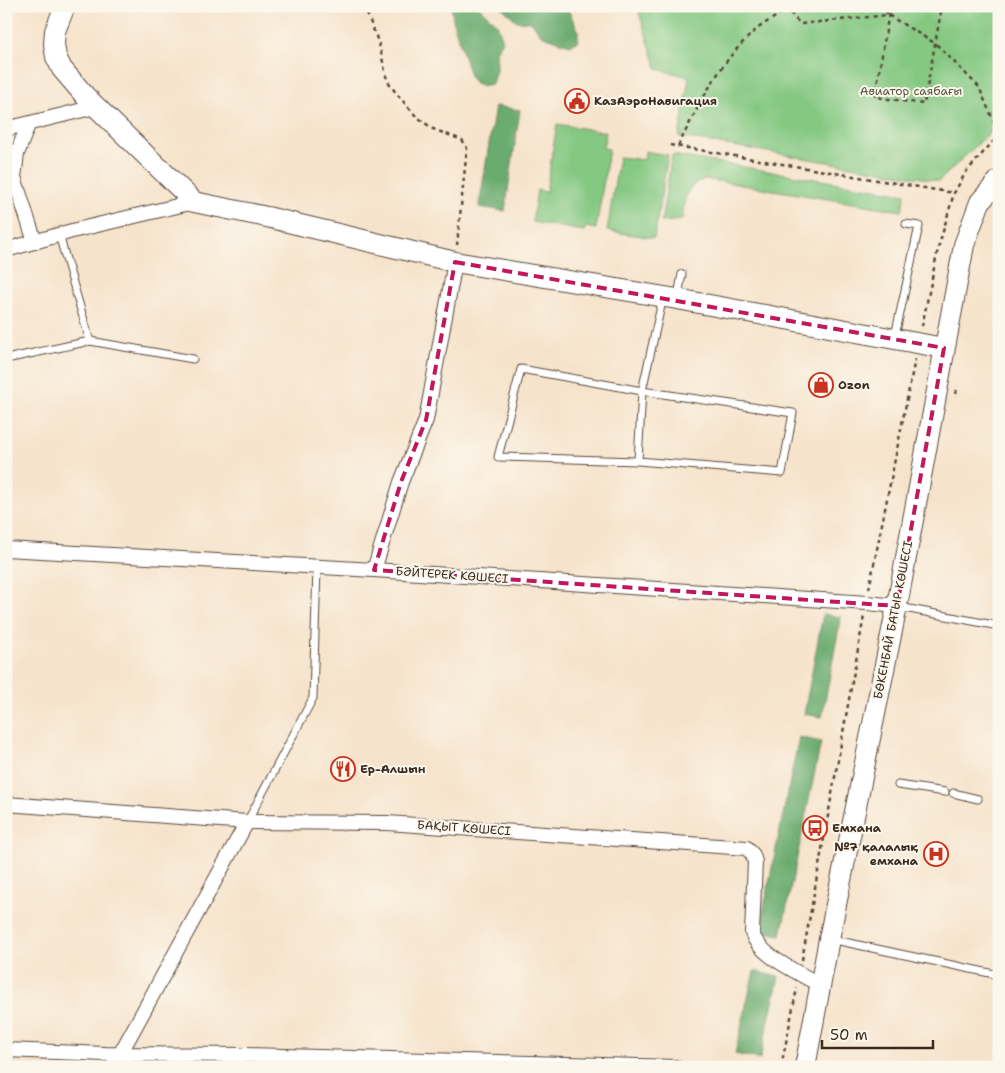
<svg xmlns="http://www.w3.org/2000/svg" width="1005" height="1073" font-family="'Shantell Sans',sans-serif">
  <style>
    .green { fill: #84c882; stroke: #607950 }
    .forest { fill: #6bac70; stroke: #536b47 }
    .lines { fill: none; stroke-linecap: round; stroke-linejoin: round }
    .lane-casing { stroke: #574638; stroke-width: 9 }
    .street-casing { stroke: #574638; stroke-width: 16 }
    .secondary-casing { stroke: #574638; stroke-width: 22 }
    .path { stroke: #574638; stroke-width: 2.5; stroke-dasharray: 4 4; stroke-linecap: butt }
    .lane { stroke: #fff; stroke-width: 7 }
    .street { stroke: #fff; stroke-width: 14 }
    .secondary { stroke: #fff; stroke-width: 20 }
    .marked { fill: none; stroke: #c2185b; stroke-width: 4; stroke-dasharray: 10 6; stroke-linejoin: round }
    .labels { text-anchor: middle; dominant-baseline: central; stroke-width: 4; stroke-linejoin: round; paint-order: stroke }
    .park-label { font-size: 12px; fill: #51593c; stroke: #fbf7ec }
    .poi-label { font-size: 12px; font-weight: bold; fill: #3b2a1e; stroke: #fbf7ec; text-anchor: start }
    .street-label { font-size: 12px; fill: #3b2a1e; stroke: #fbf7ec }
  </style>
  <rect width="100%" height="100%" fill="#fbf7ec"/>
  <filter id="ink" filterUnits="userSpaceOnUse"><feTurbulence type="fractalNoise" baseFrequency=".02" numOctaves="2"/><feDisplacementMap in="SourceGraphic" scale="10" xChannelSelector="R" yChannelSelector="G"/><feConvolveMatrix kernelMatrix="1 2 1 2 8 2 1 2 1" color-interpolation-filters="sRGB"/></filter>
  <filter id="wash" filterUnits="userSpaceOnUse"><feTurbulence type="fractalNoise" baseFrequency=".0096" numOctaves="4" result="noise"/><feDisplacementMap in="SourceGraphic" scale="20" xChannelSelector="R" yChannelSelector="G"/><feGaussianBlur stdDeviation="1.12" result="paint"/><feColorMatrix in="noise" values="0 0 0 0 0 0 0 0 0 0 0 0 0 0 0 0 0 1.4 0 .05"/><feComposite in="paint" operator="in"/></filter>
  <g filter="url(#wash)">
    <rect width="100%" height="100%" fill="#f6e3cb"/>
    <g class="green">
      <path d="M637 6H999V124L939 181 679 137 689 77 657 69Z"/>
      <path d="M557 124 606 132 603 148 609 149 596 229 586 227 584 231 532 222 537 190 546 192Z"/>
      <path d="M645 151 668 155 654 238 607 231 619 157 644 160Z"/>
      <path d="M672 155 905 194 902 211 705 179C683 187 685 200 682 220L661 222Z"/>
    </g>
    <g class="forest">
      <path d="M451 6H478L497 24 503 41 496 51 497 65 492 84 480 86 471 79 454 25Z"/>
      <path d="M500 6H566L578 30V41L570 45 541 35 532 22 517 21Z"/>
      <path d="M495 106 520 110 505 211 479 207Z"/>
      <path d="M823 614 841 617 822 717 804 714Z"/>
      <path d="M799 737 821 742 781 935 759 931Z"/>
      <path d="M754 971 779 977 760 1059 735 1054Z"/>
    </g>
  </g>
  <g filter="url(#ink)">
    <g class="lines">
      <defs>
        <g id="lane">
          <path d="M59 235 90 341"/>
          <path d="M678 296 682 274"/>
          <path d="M895 336 919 226 906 224"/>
          <path d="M6 359 90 341 193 359"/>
          <path d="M638 461 498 457 521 369 642 391 793 413 782 473 638 461 642 391 663 297"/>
          <path d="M899 607 999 626"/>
          <path d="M898 785 945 792"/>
          <path d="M953 793 978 799"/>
          <path d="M247 822 313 698 317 568"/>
          <path d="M830 939 999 975"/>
        </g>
        <g id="street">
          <path d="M28 125 17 154 14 177 35 242"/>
          <path d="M6 129 95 107"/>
          <path d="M6 250 72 231 194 202"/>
          <path d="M6 549 374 570 867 603 897 606"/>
          <path d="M374 570 401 482 426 420 455 262"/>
          <path d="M6 804 247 822 387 823 747 848 753 855 755 862 752 933C759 956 800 973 820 985"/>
          <path d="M6 1050 105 1054 245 1055 676 1067"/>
          <path d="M113 1067 247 822"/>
        </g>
        <g id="secondary">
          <path d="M65 6 55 31 54 44 56 57 62 69 86 97 194 202 267 217 455 262 677 299 944 348"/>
          <path d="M805 1067 829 939 897 606 964 245 980 202 999 180"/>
        </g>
      </defs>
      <use href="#lane" class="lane-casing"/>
      <use href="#street" class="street-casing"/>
      <use href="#secondary" class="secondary-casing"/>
      <g class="path">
        <path d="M364 6 379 44 387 80 396 93 416 116 433 129 462 140 467 148 457 245"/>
        <path d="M787 6V9L800 24 888 15 936 44 979 87 999 134"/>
        <path d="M880 6 888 14"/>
        <path d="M890 6 875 97 924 104 942 6"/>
        <path d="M670 145 954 193"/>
        <path d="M678 146C700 103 722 56 761 26 770 20 779 15 787 9"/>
        <path d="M922 326 938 249 954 193 966 172 999 135"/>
        <path d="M956 394 957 387"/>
        <path d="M869 589 915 359"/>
        <path d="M802 960 864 616"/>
        <path d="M781 1067 797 988"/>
      </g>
      <use href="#lane" class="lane"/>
      <use href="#street" class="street"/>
      <use href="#secondary" class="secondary"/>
    </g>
  </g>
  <path class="marked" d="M455 262 944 348 897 606 374 570 401 482 426 420Z"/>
  <defs>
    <symbol id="civic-ring" viewBox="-11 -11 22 22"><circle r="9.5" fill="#fbf7ec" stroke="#c8321e" stroke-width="1.5"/><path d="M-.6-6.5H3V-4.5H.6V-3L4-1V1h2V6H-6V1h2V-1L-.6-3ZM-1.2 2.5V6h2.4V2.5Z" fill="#c8321e"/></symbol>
    <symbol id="shop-ring" viewBox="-11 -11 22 22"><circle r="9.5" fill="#fbf7ec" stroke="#c8321e" stroke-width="1.5"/><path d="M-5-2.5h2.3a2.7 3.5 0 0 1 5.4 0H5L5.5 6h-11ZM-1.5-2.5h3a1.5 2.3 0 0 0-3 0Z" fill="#c8321e"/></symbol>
    <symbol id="restaurant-ring" viewBox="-11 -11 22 22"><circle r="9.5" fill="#fbf7ec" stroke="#c8321e" stroke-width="1.5"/><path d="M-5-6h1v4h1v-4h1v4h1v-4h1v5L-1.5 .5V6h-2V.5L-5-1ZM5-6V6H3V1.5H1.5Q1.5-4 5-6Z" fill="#c8321e"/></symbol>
    <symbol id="bus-ring" viewBox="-11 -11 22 22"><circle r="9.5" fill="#fbf7ec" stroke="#c8321e" stroke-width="1.5"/><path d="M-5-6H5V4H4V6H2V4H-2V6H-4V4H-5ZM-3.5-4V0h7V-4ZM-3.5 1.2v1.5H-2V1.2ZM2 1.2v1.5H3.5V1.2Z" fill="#c8321e"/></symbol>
    <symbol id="hospital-ring" viewBox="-11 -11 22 22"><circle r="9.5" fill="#fbf7ec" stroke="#c8321e" stroke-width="1.5"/><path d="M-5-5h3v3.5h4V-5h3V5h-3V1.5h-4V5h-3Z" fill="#c8321e"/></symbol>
  </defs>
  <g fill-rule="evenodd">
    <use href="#civic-ring" x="563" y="87" width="28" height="28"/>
    <use href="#shop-ring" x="807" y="371" width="28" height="28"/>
    <use href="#restaurant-ring" x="329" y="755" width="28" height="28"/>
    <use href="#bus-ring" x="801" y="814" width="28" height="28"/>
    <use href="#hospital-ring" x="922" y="840" width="28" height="28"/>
  </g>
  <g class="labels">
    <g class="park-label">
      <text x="911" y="91">Авиатор саябағы</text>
    </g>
    <g class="poi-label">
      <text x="594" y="101">КазАэроНавигация</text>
      <text x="838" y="385">Ozon</text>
      <text x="360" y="769">Ер-Алшын</text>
      <text x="832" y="828">Емхана</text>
      <text x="918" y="847" text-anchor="end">№7 қалалық<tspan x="918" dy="14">емхана</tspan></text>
    </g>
    <g class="street-label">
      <text transform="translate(452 575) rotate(4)">БӘЙТЕРЕК КӨШЕСІ</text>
      <text transform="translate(893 620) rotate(-79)">БӨКЕНБАЙ БАТЫР КӨШЕСІ</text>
      <text transform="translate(464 828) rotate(4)">БАҚЫТ КӨШЕСІ</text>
    </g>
  </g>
  <rect width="1005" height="1073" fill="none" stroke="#fbf7ec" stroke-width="25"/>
  <path d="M822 1040v8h111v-8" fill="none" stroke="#3b2a1e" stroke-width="2.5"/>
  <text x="830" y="1040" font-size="15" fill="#3b2a1e" stroke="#fbf7ec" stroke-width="4" paint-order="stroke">50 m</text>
</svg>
